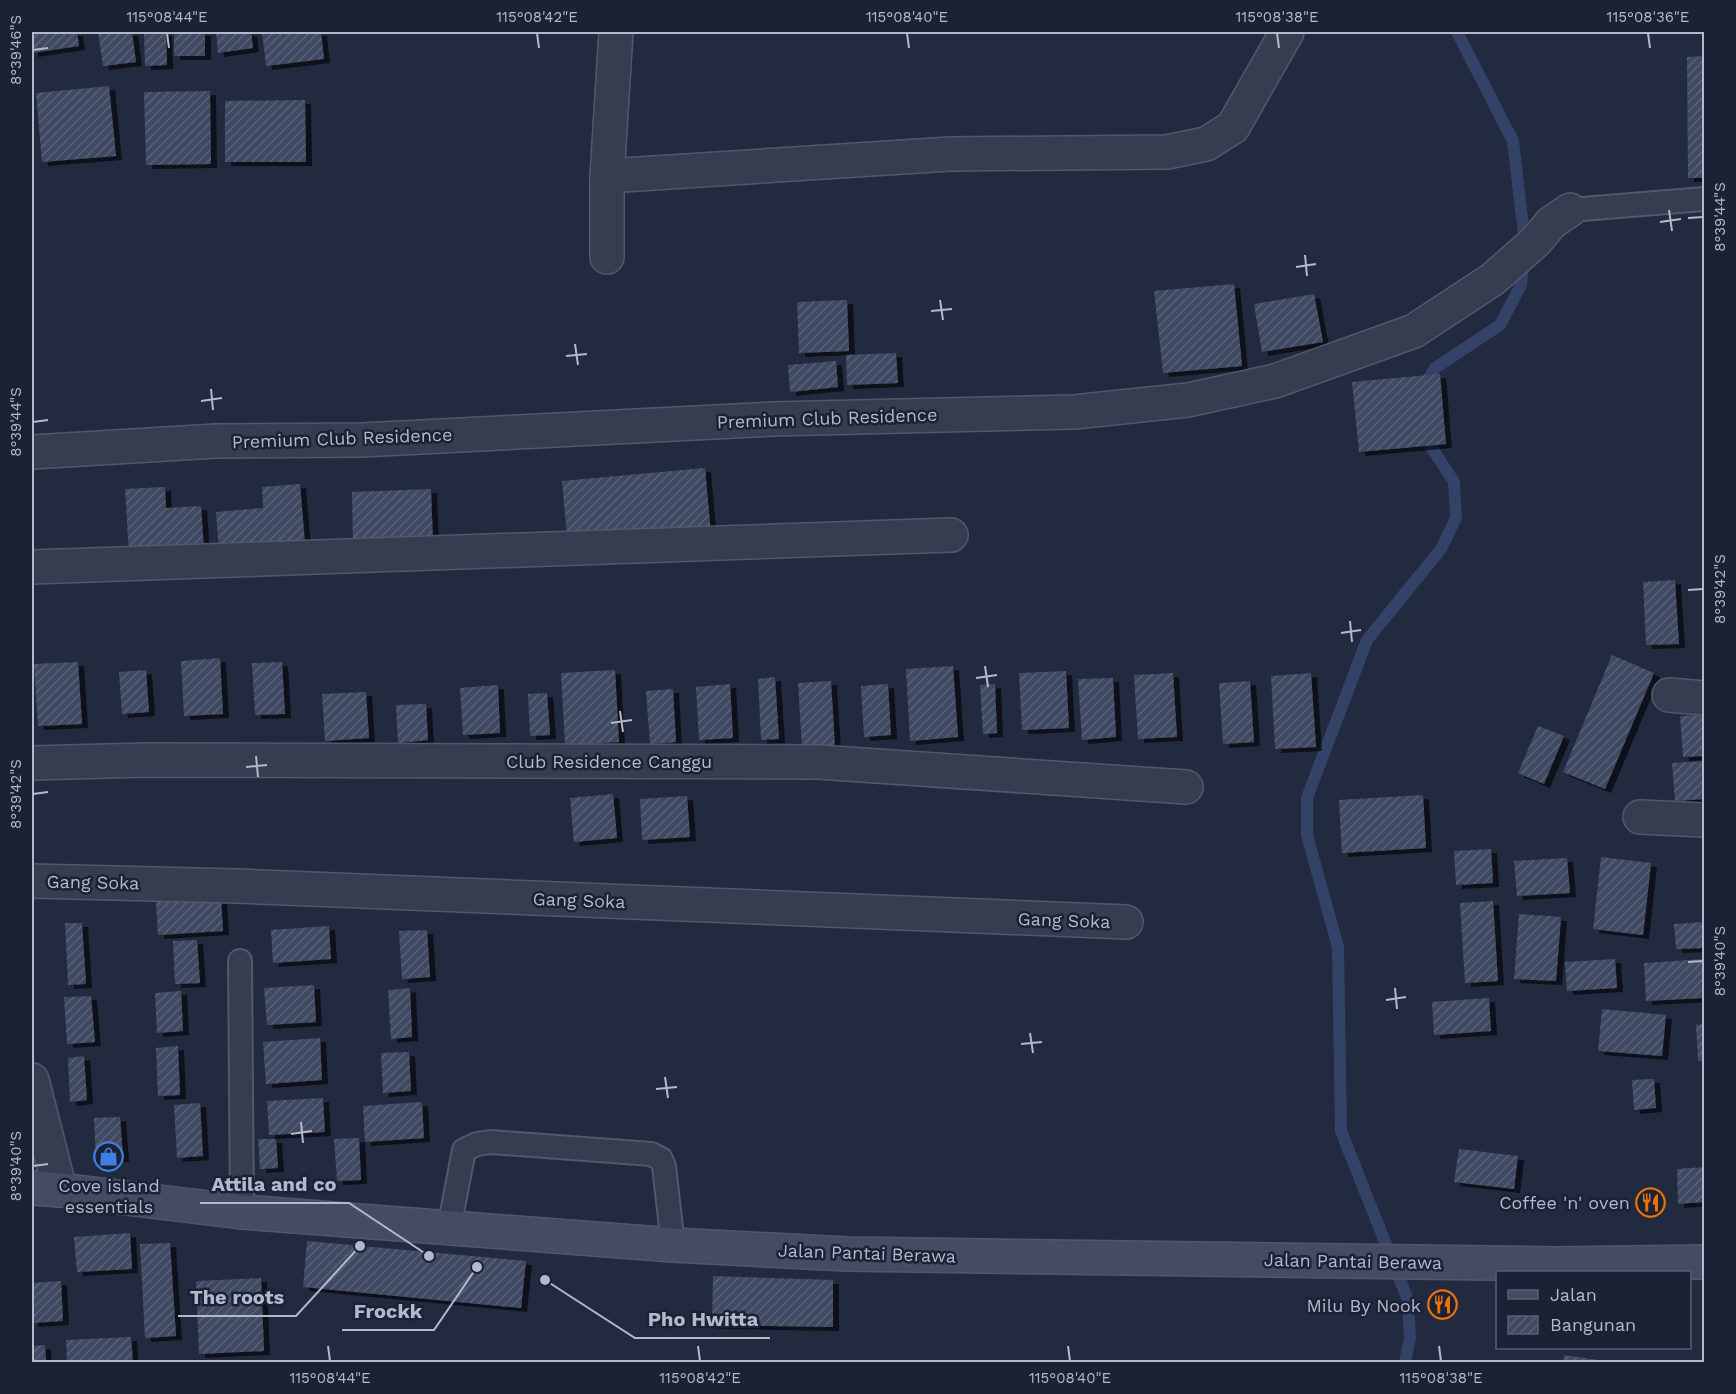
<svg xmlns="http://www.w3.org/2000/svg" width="1736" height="1394" font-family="'Work Sans',sans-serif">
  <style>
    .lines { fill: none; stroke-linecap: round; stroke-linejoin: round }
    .stream { stroke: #354268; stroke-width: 12 }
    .building { fill: url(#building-hatch); filter: url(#shadow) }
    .lane-casing { stroke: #52586a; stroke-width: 26 }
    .street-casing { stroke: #52586a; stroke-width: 36 }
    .secondary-casing { stroke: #52586a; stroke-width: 36 }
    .lane { stroke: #373d50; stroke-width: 22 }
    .street { stroke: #373d50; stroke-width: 33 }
    .secondary { stroke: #444b63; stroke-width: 33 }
    .ticks { fill: none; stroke: #b3b8ca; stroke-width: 2 }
    .labels { text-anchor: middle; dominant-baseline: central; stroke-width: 5; stroke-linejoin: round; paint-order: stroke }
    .street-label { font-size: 18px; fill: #b3b8ca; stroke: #1c2235 }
    .poi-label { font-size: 18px; fill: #b3b8ca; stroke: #1c2235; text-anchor: end }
    .leader { fill: none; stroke: #b3b8ca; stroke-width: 2 }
    .callout-dot { fill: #b3b8ca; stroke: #1c2235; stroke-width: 2 }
    .callout-label { font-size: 20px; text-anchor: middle; font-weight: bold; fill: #b3b8ca; stroke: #1c2235; stroke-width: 5; stroke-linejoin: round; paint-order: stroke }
    .neatline { fill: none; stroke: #b3b8ca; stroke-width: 2 }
    .ticks-label { font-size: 15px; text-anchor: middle; fill: #b3b8ca }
  </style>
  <defs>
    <pattern id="building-hatch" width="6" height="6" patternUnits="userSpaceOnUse" patternTransform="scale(1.5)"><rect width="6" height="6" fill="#414962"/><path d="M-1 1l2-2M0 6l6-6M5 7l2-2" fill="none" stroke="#5a6177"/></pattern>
    <filter id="shadow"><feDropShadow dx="6" dy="4" stdDeviation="0" flood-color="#0009"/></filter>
  </defs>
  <rect width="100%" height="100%" fill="#222a40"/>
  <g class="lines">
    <g class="stream">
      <path d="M1423 388 1435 368 1500 325 1521 285 1525 243 1513 141 1457 32"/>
      <path d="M1405 1362 1410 1338 1408 1300 1341 1131 1338 947 1307 835V798L1367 640 1441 549 1456 518 1454 482 1422 433"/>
    </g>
  </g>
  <g class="building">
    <path d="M32 32H77L79 46 32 53Z"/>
    <path d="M98 32H132L136 62 103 66Z"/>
    <path d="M144 32H166L167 65 145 66Z"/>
    <rect x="174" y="32" width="31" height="24"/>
    <path d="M216 32H251L253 48 218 53Z"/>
    <path d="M262 32H321L324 59 266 66Z"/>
    <path d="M1704 56V178H1688L1687 57Z"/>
    <path d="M109 86 116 156 42 162 36 93Z"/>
    <path d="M210 91 211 164 146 165 144 92Z"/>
    <path d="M305 100 306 162H225V101Z"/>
    <path d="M1234 284 1242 366 1163 373 1154 291Z"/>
    <path d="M1314 294 1323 342 1262 352 1254 304Z"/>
    <path d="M847 300 849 351 799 353 797 302Z"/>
    <path d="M896 353 898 383 847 385 846 355Z"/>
    <path d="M836 361 838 387 790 392 788 365Z"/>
    <path d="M1440 374 1446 444 1359 452 1352 382Z"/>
    <path d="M705 468 711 535 568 547 562 481Z"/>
    <path d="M300 484 305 544 219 551 216 512 263 508 262 487Z"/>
    <path d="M165 487 166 508 201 506 204 549 129 554 125 489Z"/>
    <path d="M431 489 433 543 353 546 352 492Z"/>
    <path d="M1675 580 1679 644 1646 645 1643 582Z"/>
    <path d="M1612 655 1654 673 1605 789 1563 772Z"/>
    <path d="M220 658 223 714 184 716 181 661Z"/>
    <path d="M78 662 82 724 38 726 34 664Z"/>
    <path d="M282 662 285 714 255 715 252 663Z"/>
    <path d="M953 666 958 737 910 741 906 669Z"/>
    <path d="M146 670 149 712 122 714 119 672Z"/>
    <path d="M615 670 619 742 565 745 561 673Z"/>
    <path d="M1066 671 1069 728 1022 730 1019 673Z"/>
    <path d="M1173 673 1177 737 1138 739 1134 675Z"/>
    <path d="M1311 673 1316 747 1275 749 1271 676Z"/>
    <path d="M775 677 779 739 761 740 758 679Z"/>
    <path d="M1113 678 1116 737 1082 740 1078 679Z"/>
    <path d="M831 681 835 747 802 748 798 683Z"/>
    <path d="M1250 681 1254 742 1223 744 1219 683Z"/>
    <path d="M730 684 733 738 699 740 696 687Z"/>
    <path d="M888 684 891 735 864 737 861 686Z"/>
    <path d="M995 684 997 733 983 734 980 685Z"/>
    <path d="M498 685 500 733 463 735 460 688Z"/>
    <path d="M673 689 676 742 650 744 646 691Z"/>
    <path d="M366 692 369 738 325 741 322 694Z"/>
    <path d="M547 693 550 735 530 736 528 694Z"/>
    <path d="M426 704 428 740 398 743 396 705Z"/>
    <path d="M1704 715V756L1683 757 1680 716Z"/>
    <path d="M1538 726 1564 736 1544 784 1518 773Z"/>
    <path d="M1704 761V799L1675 801 1672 763Z"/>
    <path d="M613 794 617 838 574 842 570 798Z"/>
    <path d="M1423 795 1426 848 1342 853 1339 800Z"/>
    <path d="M687 796 690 837 642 840 640 799Z"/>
    <path d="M1491 849 1493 883 1456 885 1454 851Z"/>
    <path d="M1601 857 1651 863 1643 935 1593 929Z"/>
    <path d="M1567 858 1570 893 1517 896 1514 861Z"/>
    <path d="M221 897 223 931 158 935 156 901Z"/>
    <path d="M1493 901 1498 981 1465 983 1460 903Z"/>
    <path d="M1519 914 1561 917 1556 981 1514 979Z"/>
    <path d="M1704 922V948L1676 949 1674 924Z"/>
    <path d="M65 923H82L86 984 68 985Z"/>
    <path d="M329 926 331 959 273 963 271 930Z"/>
    <path d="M427 930 430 977 402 979 399 931Z"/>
    <path d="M197 940 200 983 175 984 173 941Z"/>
    <path d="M1615 959 1617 988 1567 991 1565 962Z"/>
    <path d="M1704 959V998L1646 1001 1644 963Z"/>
    <path d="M314 985 316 1022 267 1025 264 988Z"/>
    <path d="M410 988 412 1037 391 1039 388 990Z"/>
    <path d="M181 991 183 1031 157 1033 155 993Z"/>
    <path d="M91 996 95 1042 67 1044 64 997Z"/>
    <path d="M1489 998 1491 1031 1434 1035 1432 1002Z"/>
    <path d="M1602 1009 1666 1015 1662 1056 1598 1051Z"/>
    <path d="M1704 1024V1061H1698L1696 1025Z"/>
    <path d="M320 1038 322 1080 266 1084 263 1042Z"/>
    <path d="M178 1046 180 1095 158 1096 156 1048Z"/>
    <path d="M409 1052 411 1091 383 1093 381 1053Z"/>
    <path d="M84 1056 87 1100 70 1102 68 1058Z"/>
    <path d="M1654 1079 1656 1108 1634 1110 1632 1080Z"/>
    <path d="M323 1098 325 1132 269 1135 267 1101Z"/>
    <path d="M422 1102 424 1138 365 1142 363 1106Z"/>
    <path d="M200 1103 203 1156 177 1158 174 1105Z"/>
    <path d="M120 1117 123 1158 96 1159 94 1118Z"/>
    <path d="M359 1138 361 1180 337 1181 334 1139Z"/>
    <path d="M258 1139H276L278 1168 260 1169Z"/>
    <path d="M1459 1149 1518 1156 1514 1189 1454 1182Z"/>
    <path d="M1704 1167V1202L1678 1204 1677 1169Z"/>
    <path d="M130 1233 132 1269 77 1272 74 1237Z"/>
    <path d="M307 1241 526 1261 521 1308 303 1287Z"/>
    <path d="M170 1243 176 1336 145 1338 140 1244Z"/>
    <path d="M713 1276 833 1280V1327L712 1325Z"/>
    <path d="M261 1278 264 1351 199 1354 196 1281Z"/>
    <path d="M61 1281 63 1321 32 1323V1283Z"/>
    <path d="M131 1337 133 1362H67L66 1340Z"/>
    <path d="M45 1345 46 1362H32V1346Z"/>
    <path d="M1564 1355 1605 1361V1362H1563Z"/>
  </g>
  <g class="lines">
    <defs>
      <g id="lane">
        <path d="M1570 210 1704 199"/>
        <path d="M240 961 242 1212"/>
        <path d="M449 1228 464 1150 477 1144 491 1142 651 1154 661 1159 664 1166 673 1245"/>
      </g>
      <g id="street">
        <path d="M607 176 950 154 1167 152 1206 144 1233 127 1287 32"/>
        <path d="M607 257V176L616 32"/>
        <path d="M32 452 216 441 362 440 773 419 1074 412 1188 400 1275 381 1414 331 1493 279 1536 241 1551 223 1570 210"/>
        <path d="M32 567 951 535"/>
        <path d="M1669 695 1704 698"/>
        <path d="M32 763 145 760 818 762 1186 787"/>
        <path d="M1640 817 1704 820"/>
        <path d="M32 881 237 886 1126 922"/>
        <path d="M32 1080 60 1190"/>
      </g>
      <path id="secondary" d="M32 1188 60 1190 242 1212 673 1245 846 1254 1556 1264 1704 1262"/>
    </defs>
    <use href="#lane" class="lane-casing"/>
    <use href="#street" class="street-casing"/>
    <use href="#secondary" class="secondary-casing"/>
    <use href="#lane" class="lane"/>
    <use href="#street" class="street"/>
    <use href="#secondary" class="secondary"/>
  </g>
  <path class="ticks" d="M167 33 169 48M537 33 539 48M907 33 909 48M1277 33 1279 48M1648 33 1650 48M33 50 48 48M1669 210 1672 231M1688 218 1703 217M1660 222 1681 219M1305 255 1307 276M1296 267 1316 264M940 300 943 320M931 311 952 309M575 344 578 365M566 356 587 354M211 389 213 410M201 401 222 398M33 422 48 420M1688 590 1703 589M1350 621 1352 642M1341 633 1361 630M985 666 988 687M976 678 997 675M620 711 623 732M611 723 632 720M256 756 258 777M246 767 267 765M33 794 48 792M1688 962 1703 961M1395 988 1397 1009M1386 1000 1406 997M1030 1033 1033 1053M1021 1044 1042 1042M665 1077 668 1098M656 1089 677 1087M301 1122 303 1143M291 1134 312 1131M33 1166 48 1164M328 1346 330 1361M698 1346 700 1361M1068 1346 1070 1361M1439 1346 1441 1361"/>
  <defs>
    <symbol id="shop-ring" viewBox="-11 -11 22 22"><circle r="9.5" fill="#1c2235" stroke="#3f7fe0" stroke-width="1.5"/><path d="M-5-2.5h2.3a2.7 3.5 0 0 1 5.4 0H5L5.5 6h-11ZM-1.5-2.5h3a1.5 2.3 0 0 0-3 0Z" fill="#3f7fe0"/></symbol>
    <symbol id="restaurant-ring" viewBox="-11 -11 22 22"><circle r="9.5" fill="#1c2235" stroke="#e8710a" stroke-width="1.5"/><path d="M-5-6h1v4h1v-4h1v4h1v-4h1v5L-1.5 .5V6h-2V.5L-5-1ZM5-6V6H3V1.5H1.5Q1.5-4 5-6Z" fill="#e8710a"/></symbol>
  </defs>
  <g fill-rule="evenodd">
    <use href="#shop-ring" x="92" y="1140" width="33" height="33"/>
    <use href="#restaurant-ring" x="1634" y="1186" width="33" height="33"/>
    <use href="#restaurant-ring" x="1426" y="1288" width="33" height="33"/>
  </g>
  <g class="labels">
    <g class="street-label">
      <text transform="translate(827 418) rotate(-2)">Premium Club Residence</text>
      <text transform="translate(342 438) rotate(-2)">Premium Club Residence</text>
      <text x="609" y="761">Club Residence Canggu</text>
      <text transform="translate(93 882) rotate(1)">Gang Soka</text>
      <text transform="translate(579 900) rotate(2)">Gang Soka</text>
      <text transform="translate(1064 920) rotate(2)">Gang Soka</text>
      <text transform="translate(867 1253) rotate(2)">Jalan Pantai Berawa</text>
      <text transform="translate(1353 1261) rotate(1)">Jalan Pantai Berawa</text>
    </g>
    <g class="poi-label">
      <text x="109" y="1185" text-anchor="middle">Cove island<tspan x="109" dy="21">essentials</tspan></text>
      <text x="1630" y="1202">Coffee 'n' oven</text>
      <text x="1421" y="1305">Milu By Nook</text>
    </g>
  </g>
  <path class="leader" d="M429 1256L349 1203H200M360 1246L296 1316H178M477 1267L434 1330H342M545 1280L635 1338H770"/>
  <g class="callout-dot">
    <circle cx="429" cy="1256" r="6"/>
    <circle cx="360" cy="1246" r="6"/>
    <circle cx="477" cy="1267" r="6"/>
    <circle cx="545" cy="1280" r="6"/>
  </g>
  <g class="callout-label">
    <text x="274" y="1191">Attila and co</text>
    <text x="237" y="1304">The roots</text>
    <text x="388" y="1318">Frockk</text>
    <text x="703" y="1326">Pho Hwitta</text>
  </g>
  <rect width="1736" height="1394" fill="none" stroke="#1c2235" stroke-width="66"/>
  <rect x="1496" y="1271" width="195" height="78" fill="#1c2235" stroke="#585e71" stroke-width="1.5"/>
  <rect x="1508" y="1290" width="30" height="9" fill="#444b63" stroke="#585e71" stroke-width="1.5"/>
  <text x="1550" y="1301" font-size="18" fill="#b3b8ca">Jalan</text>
  <rect x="1508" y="1316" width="30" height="18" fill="url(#building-hatch)" stroke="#585e71" stroke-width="1.5"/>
  <text x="1550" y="1331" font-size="18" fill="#b3b8ca">Bangunan</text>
  <rect x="33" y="33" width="1670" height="1328" class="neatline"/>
  <g class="ticks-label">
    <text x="167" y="22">115°08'44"E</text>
    <text x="537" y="22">115°08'42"E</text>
    <text x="907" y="22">115°08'40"E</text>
    <text x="1277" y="22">115°08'38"E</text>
    <text x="1648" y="22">115°08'36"E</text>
    <text transform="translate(16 50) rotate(-90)" y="5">8°39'46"S</text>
    <text transform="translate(1720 217) rotate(-90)" y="5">8°39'44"S</text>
    <text transform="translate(16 422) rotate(-90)" y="5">8°39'44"S</text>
    <text transform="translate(1720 589) rotate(-90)" y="5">8°39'42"S</text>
    <text transform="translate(16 794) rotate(-90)" y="5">8°39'42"S</text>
    <text transform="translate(1720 961) rotate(-90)" y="5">8°39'40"S</text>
    <text transform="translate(16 1166) rotate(-90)" y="5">8°39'40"S</text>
    <text x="330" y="1383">115°08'44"E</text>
    <text x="700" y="1383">115°08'42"E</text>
    <text x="1070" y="1383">115°08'40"E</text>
    <text x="1441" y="1383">115°08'38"E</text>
  </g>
</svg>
